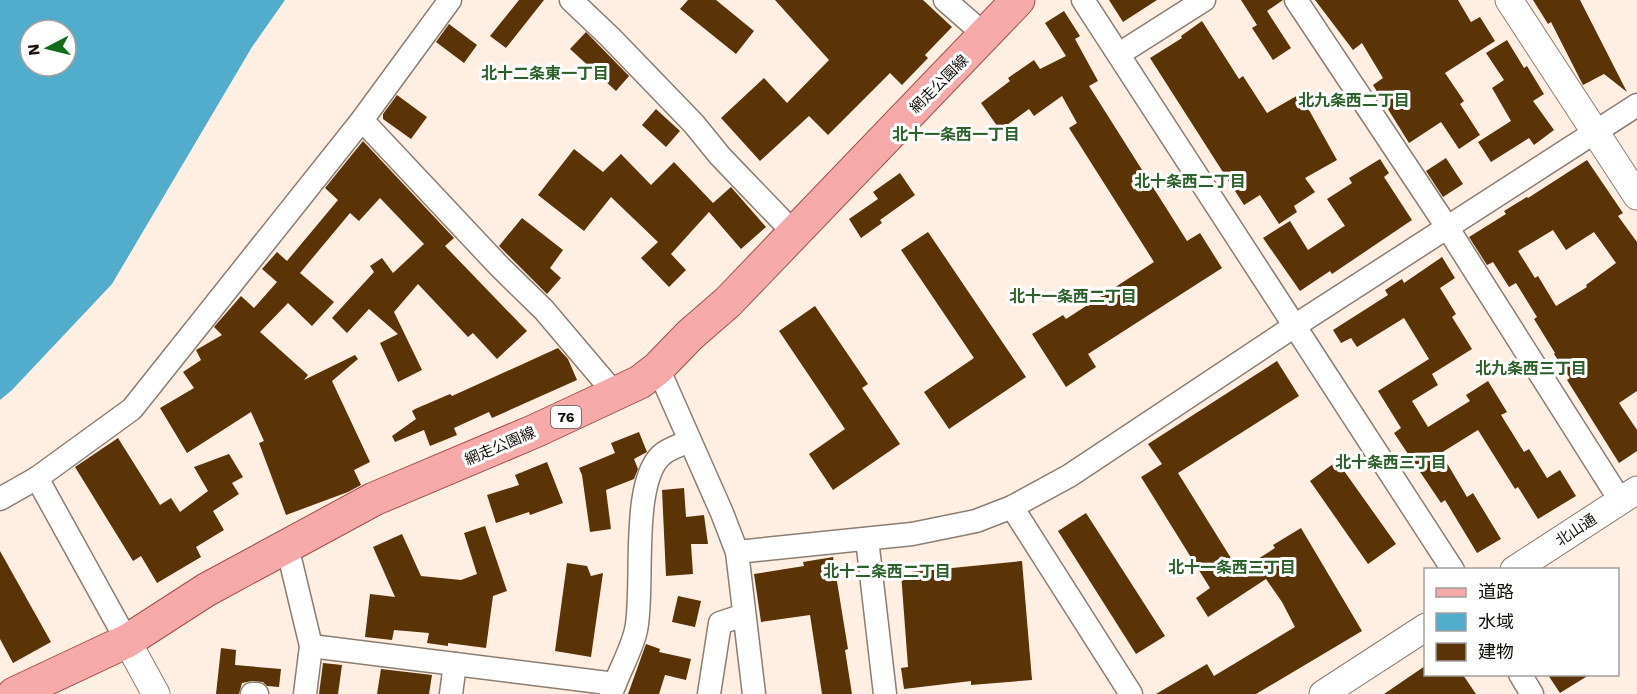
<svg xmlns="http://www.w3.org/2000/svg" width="1637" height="694" font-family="'Work Sans','Noto Sans JP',sans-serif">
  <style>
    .water { fill: #52adcd; fill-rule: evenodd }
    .building { fill: #5a3307; fill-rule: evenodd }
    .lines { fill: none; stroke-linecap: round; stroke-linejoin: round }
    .minor-casing { stroke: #8b7d71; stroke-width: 25 }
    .tertiary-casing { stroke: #8b7d71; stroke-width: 29 }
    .primary-casing { stroke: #a24f4c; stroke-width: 35 }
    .minor { stroke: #fff; stroke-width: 22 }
    .tertiary { stroke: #fff; stroke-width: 27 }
    .primary { stroke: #f5aaa9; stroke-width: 33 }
    .labels { text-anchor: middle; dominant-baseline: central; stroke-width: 6; stroke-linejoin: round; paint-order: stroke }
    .shield { fill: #fff; stroke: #5a5754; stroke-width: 1.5 }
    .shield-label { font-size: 14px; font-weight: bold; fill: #140f0a }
    .street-label { font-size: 15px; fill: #140f0a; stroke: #fff }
    .neighbourhood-label { font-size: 16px; font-weight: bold; fill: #2d612c; stroke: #fff }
  </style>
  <rect width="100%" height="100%" fill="#ffefe2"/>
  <path class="water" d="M0 0H285L252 47 112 284 12 390 0 400ZM30 30H66V66H30Z"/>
  <g class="building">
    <path d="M519 0H544L506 48 490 36Z"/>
    <path d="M688 0H716L754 31 736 54 680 9Z"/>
    <path d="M775 0H923L952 27 925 55 928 58 902 85 890 73 828 135 809 116 760 161 721 118 764 78 787 103 829 60Z"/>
    <path d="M1109 0H1157L1123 22Z"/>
    <path d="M1241 0H1283L1267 11 1291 48 1273 60 1252 28 1257 25Z"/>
    <path d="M1315 0H1458L1471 22 1480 17 1495 41 1445 73 1464 101 1460 104 1480 135 1459 149 1441 122 1409 143 1373 85 1383 78 1362 43 1353 50Z"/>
    <path d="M1533 0H1580L1627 92 1604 74 1583 85 1551 22 1548 24Z"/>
    <path d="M1064 11 1080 36 1075 39 1098 81 1089 86 1187 241 1200 233 1222 268 1088 354 1096 367 1066 387 1032 334 1063 315 1066 319 1154 262 1069 128 1077 123 1062 96 1034 116 1029 109 1000 130 981 103 1010 81 1008 78 1034 60 1040 69 1066 56 1045 23Z"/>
    <path d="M1202 21 1239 79 1243 76 1267 113 1300 94 1337 160 1305 178 1315 192 1294 206 1297 212 1279 224 1260 195 1244 205 1150 58 1182 38 1181 36Z"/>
    <path d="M449 24 477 45 464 63 436 42Z"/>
    <path d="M586 32 629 76 616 91 570 49Z"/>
    <path d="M1507 40 1524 68 1527 66 1544 94 1533 101 1554 130 1534 145 1529 138 1491 162 1478 142 1511 121 1492 88 1504 80 1486 53Z"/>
    <path d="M397 95 427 117 411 139 383 119V114Z"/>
    <path d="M656 109 680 131 666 147 642 125Z"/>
    <path d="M363 141 454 238 445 246 527 331 497 359 473 333 468 337 418 284 394 312 422 370 398 382 380 343 398 334 369 309 347 333 332 318 374 272 370 266 382 258 393 273 424 244 380 198 359 221 350 213 300 273 334 302 312 326 288 303 260 332 308 375 304 380 355 355 358 359 332 381 370 462 354 470 361 485 348 492 286 515 259 443 264 441 251 412 187 453 160 408 194 388 183 372 201 360 196 350 222 335 214 327 241 296 254 308 277 282 262 269 277 252 287 261 338 200 325 188Z"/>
    <path d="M574 149 603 172 621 154 651 185 674 162 713 203 731 187 766 227 741 249 709 212 671 254 686 270 669 287 641 258 658 242 611 197 584 231 538 195Z"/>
    <path d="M1446 158 1463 184 1443 197 1426 171Z"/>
    <path d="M1380 159 1389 173 1384 177 1412 220 1332 274 1330 271 1300 291 1263 238 1290 221 1308 250 1343 227 1345 226 1327 199 1352 183 1349 178Z"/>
    <path d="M1587 160 1623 213 1618 216 1637 242V391L1619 403 1637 430V451L1619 463 1567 380 1570 378 1554 354 1555 353 1534 319 1537 317 1516 283 1509 287 1493 262 1487 265 1469 237 1506 214 1504 211 1527 197 1528 198ZM1553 230 1566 250 1594 232 1616 263 1586 285 1587 287 1556 306 1538 276 1535 278 1518 251Z"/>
    <path d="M900 173 915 195 880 220 882 223 861 238 849 219 878 199 873 192Z"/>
    <path d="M522 218 563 250 550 268 561 278 547 294 499 246Z"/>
    <path d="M928 232 1026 377 949 429 924 392 974 358 901 250Z"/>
    <path d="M1442 257 1455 278 1440 288 1456 314 1452 317 1472 349 1432 374 1438 385 1412 401 1428 427 1470 401 1466 395 1488 381 1507 412 1501 415 1524 452 1529 449 1547 478 1560 470 1576 496 1538 519 1518 487 1515 489 1478 430 1441 453 1467 497 1473 493 1501 539 1477 553 1445 500 1441 503 1394 433 1401 428 1378 391 1429 359 1404 318 1357 347 1351 338 1341 343 1333 330 1388 295 1385 290 1402 279 1404 283Z"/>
    <path d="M815 306 868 384 862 388 900 444 833 490 809 454 845 429 779 331Z"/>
    <path d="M558 348 568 359 577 380 492 418 489 412 454 428 457 435 430 446 424 430 395 442 392 436 416 419 412 411 415 409 450 394 452 396Z"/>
    <path d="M1277 361 1299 396 1178 473 1239 571 1275 548 1273 545 1301 528 1362 631 1256 694H1156L1207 664 1214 676 1295 627 1282 602 1266 579 1208 617 1196 598 1210 588 1141 477 1162 464 1148 444Z"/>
    <path d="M639 432 647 452 634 459 638 469 634 479 606 490 611 529 590 532 582 475 579 468 615 453 611 443Z"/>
    <path d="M118 438 160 505 171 498 180 512 208 491 194 467 229 454 243 477 232 483 239 494 213 511 224 530 196 547 201 557 157 583 141 556 133 561 75 467Z"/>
    <path d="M1337 461 1396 544 1368 564 1310 481Z"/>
    <path d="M547 462 563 503 530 515 529 512 496 523 487 495 519 485 515 475Z"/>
    <path d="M684 488 686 517 704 515 708 544H691L693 574 666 576 662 490Z"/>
    <path d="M1086 513 1165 636 1136 654 1058 531Z"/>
    <path d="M485 526 507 591 493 596 486 648 448 643V646L427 643 429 633 394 630 392 640 365 637 370 594 395 597 373 547 402 534 421 576 461 580 477 574 464 533Z"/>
    <path d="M0 551 51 642 13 663 0 639Z"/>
    <path d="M833 557 848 649 845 650 852 694H822L810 615 761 622 754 574 804 566 803 562Z"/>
    <path d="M1022 561 1032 680 971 685V681L904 689 901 668 908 667 901 573Z"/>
    <path d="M567 563 587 566 591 576 603 573 591 657 555 651Z"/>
    <path d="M678 596 701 601 695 627 672 622Z"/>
    <path d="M646 644 660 649 659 652 691 659 686 680 665 675 659 694H628Z"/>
    <path d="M221 648 236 650 235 665 281 669 279 687 267 686 263 682 252 681 242 683 239 694H216Z"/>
    <path d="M323 663 342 665 338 694H319Z"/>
    <path d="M1425 666V675H1463L1476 694H1384Z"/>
    <path d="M381 669 432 675 429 694H377Z"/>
    <path d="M1548 675H1589L1560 693Z"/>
  </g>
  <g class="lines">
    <defs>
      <g id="minor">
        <path d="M571 0 610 37 694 124 720 156 794 233"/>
        <path d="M945 0 986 36"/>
        <path d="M1083 0 1453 570"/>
        <path d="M1296 0 1447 227 1620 500"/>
        <path d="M1119 54 1204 0"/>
        <path d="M362 120 500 267 544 310 616 395"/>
        <path d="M658 368 722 513 737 552 754 694"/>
        <path d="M37 478 127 641"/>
        <path d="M0 499 37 478 132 409 362 120 450 0"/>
        <path d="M1012 507 1131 694"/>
        <path d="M867 539 885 694"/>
        <path d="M287 546 311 646 305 694"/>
        <path d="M737 552 912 534 976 521 1012 507 1069 476 1296 325 1637 105"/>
        <path d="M311 646 615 684"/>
        <path d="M1520 674 1532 694"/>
        <path d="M252 694H257"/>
        <path d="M451 694 455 664"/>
        <path d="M611 694C618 673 631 652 636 630 645 589 629 478 664 453 671 448 681 445 689 441"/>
        <path d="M709 694 720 623 744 615"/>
      </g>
      <g id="tertiary">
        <path d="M1509 0 1637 196"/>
        <path d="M1514 570 1637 490"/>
        <path d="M127 641 156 694"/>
        <path d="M1323 694 1426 627"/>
      </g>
      <path id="primary" d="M14 694 127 641 206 590 374 499 535 431 640 382 658 368 690 335 728 302 1018 0"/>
    </defs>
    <use href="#minor" class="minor-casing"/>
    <use href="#tertiary" class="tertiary-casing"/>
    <use href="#primary" class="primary-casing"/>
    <use href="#minor" class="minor"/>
    <use href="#tertiary" class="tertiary"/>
    <use href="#primary" class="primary"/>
  </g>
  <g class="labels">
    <rect class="shield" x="551" y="406" width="30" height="22" rx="4.5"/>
    <g class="shield-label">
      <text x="566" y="417">76</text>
    </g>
    <g class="street-label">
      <text transform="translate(939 84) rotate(-45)">網走公園線</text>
      <text transform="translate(500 446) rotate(-23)">網走公園線</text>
      <text transform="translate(1576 530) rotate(-33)">北山通</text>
    </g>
    <g class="neighbourhood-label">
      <text x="545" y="73">北十二条東一丁目</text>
      <text x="1354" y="100">北九条西二丁目</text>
      <text x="956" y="134">北十一条西一丁目</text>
      <text x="1190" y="181">北十条西二丁目</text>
      <text x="1073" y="296">北十一条西二丁目</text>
      <text x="1531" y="368">北九条西三丁目</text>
      <text x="1391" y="462">北十条西三丁目</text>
      <text x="1232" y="567">北十一条西三丁目</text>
      <text x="887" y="571">北十二条西二丁目</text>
    </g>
  </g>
  <rect x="1424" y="568" width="195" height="108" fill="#ffffff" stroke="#a19f9d" stroke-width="1.5"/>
  <rect x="1436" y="588" width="30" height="9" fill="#f5aaa9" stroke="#a19f9d" stroke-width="1.5"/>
  <text x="1478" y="598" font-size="18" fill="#140f0a">道路</text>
  <rect x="1436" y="613" width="30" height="18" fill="#52adcd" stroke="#a19f9d" stroke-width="1.5"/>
  <text x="1478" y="628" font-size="18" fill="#140f0a">水域</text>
  <rect x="1436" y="643" width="30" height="18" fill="#5a3307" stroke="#a19f9d" stroke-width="1.5"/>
  <text x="1478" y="658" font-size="18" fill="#140f0a">建物</text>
  <g transform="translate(48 48) rotate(263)"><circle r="28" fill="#ffffff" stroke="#a19f9d" stroke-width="1.5"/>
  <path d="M0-4.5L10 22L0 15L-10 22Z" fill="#106c16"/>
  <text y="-9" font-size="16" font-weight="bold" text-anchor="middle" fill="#140f0a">N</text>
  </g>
</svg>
